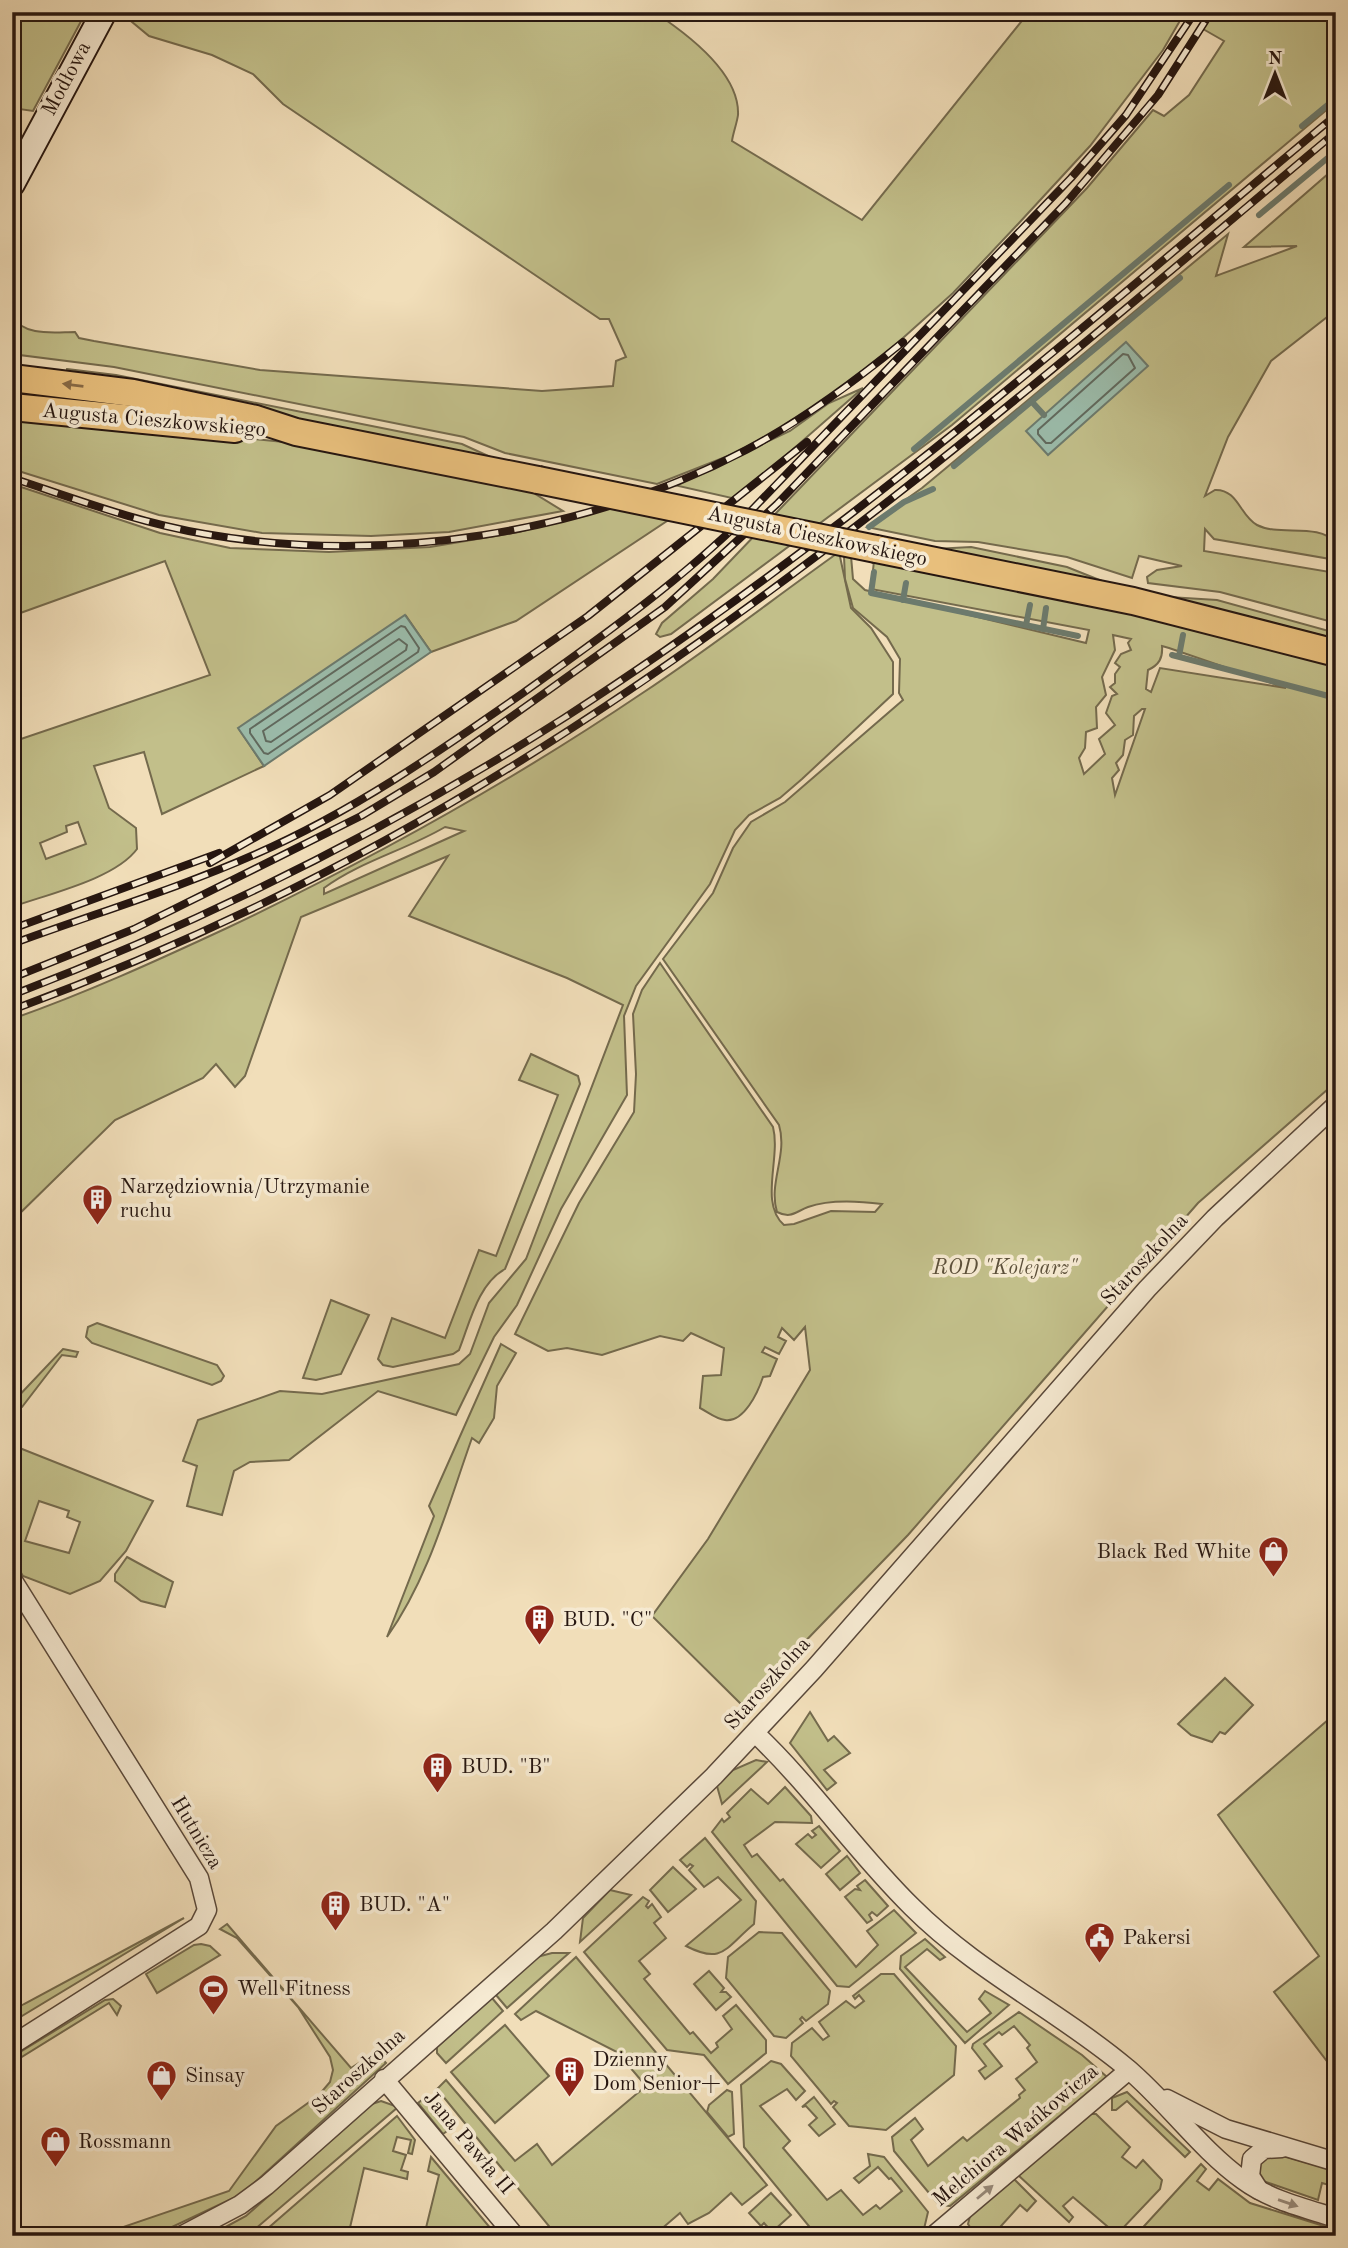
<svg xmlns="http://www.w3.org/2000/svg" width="1348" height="2248" font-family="'Old Standard TT',serif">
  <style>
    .green { fill: #c2bf8a; stroke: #746a4d; stroke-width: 2; fill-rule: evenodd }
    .water { fill: #9bbcab; stroke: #6c7a6d; stroke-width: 2 }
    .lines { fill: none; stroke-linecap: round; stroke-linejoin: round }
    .shore { stroke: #60695e; stroke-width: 2 }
    .stream { stroke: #6c7a6d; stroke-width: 6 }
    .street-casing { stroke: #59483a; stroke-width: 21 }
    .secondary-casing { stroke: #261610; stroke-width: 28 }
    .primary-casing { stroke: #261610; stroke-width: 30 }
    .street { stroke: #f6ead2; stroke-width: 18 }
    .secondary { stroke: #f6ead2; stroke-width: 24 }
    .primary { stroke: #e8bf7c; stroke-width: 26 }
    .rail-casing { stroke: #261610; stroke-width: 8 }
    .rail { stroke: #f6ead2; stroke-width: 5; stroke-dasharray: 16; stroke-linecap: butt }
    .primary-bridge-casing { stroke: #261610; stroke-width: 30; stroke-linecap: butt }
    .primary-bridge { stroke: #e8bf7c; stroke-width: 26 }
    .oneway { fill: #876a46 }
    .oneway2 { fill: #988b7b }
    .labels { text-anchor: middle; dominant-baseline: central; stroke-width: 7; stroke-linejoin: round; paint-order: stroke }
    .street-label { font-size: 21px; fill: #261610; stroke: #f6ead2 }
    .poi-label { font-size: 21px; fill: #261610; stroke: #f6ead2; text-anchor: start }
    .park-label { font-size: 21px; font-style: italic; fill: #5d513b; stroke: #f6ead2 }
  </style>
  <rect width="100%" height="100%" fill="#f1deb9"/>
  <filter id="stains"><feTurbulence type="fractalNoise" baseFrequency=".00286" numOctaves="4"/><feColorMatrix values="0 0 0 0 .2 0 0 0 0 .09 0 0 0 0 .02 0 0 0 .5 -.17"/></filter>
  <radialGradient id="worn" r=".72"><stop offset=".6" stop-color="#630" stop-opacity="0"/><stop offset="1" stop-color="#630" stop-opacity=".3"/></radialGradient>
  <g class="green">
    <path d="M12 12H86L33 111 12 108Z"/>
    <path d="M120 12H654C686 33 740 73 738 115 737 123 733 133 732 141L862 220 1029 12H1185L1163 50 1090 146 1019 223 953 293 863 374 796 420 733 454 657 484 505 453 464 437 114 367 12 354V316C24 337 55 332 75 332L79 338 94 341 260 370 542 391 613 386 616 361 626 357 609 319H600L283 104 253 74 212 55 149 36Z"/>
    <path d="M1213 12H1336V102L952 425 671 634 660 637 656 634 662 623 713 579 1087 188 1153 110 1164 116 1189 95 1224 41 1203 29Z"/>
    <path d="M1336 167V310L1271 361 1228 437 1205 496 1215 490C1238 489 1240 516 1257 525 1280 537 1318 522 1336 543V560L1214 539 1205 529 1204 551 1336 573V623L1220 592 1148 583 1147 577 1157 570 1182 566 1139 556 1132 578 1067 557 978 542 935 541 867 527 922 488 1228 234 1216 276 1297 246 1244 247Z"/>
    <path d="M67 369 116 375 462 444 497 460 66 376Z"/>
    <path d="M863 388 736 499 674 485 790 431 829 403Z"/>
    <path d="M12 414 294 443 527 489 563 511 449 532 371 536 262 533 159 515 12 469Z"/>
    <path d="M12 484 160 533 230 548 329 552 430 547 519 532 612 507 670 519 516 621 431 652 406 616 239 729 264 766 162 814 144 752 94 766 109 808 136 828 137 849C115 879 48 894 12 907V742L210 675 165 561 12 616ZM78 822 86 844 46 859 40 843 67 832 66 826Z"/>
    <path d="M971 547 1067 567 1107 583 934 549Z"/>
    <path d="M839 552 851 608 871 628 893 662V694L802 779 780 798 749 815 735 830 710 884 636 986 624 1016 627 1095 561 1209 517 1305 494 1337 456 1415 378 1391 289 1460 250 1462 234 1471 222 1515 187 1506 197 1466 183 1461 198 1420 280 1391 322 1394 459 1364 470 1354 489 1303 526 1259 623 1005 567 978 409 916 448 856 301 917 245 1076 235 1087 216 1064 203 1078 115 1120 12 1221V1019C86 993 156 961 227 928 370 860 509 783 641 694 709 649 773 599 839 552ZM445 827 464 831 324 894V888C361 861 406 850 445 827Z"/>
    <path d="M844 556H851L853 579 865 590 1086 643 1089 630 871 589 874 561 1130 612 1336 665V1082L1198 1203 908 1535 792 1655V1664L749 1712 652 1616 708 1539 810 1370 805 1327 794 1340 782 1328 778 1337 786 1341 779 1354 765 1347 762 1352 777 1359 770 1376 763 1377C758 1392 744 1423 725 1420 716 1419 708 1412 700 1408L703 1376 721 1375 724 1348 691 1333 683 1341 660 1336 602 1355 567 1348 548 1351 515 1334 579 1203 634 1112 636 1074 633 1014 642 990 660 963 773 1127C781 1158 759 1203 784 1225L794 1224 831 1211 875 1212 882 1204C859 1201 830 1199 808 1207 795 1212 791 1219 777 1212 768 1183 788 1155 779 1125L663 959 713 893 733 848 751 822 785 802 903 700 899 693 900 659 887 637 853 608 845 579ZM1113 635 1131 639 1128 643 1131 650 1121 654 1115 663 1120 667 1115 674V683L1110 687 1117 694 1112 696 1106 713 1115 725 1099 739 1105 754 1084 774 1079 758 1085 748 1086 732 1097 728 1096 707 1106 695 1102 677 1115 650ZM1162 646 1169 648 1286 688 1160 668 1151 692 1146 689 1148 670C1159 665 1163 658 1162 646ZM1142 709H1145L1115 795 1112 778 1119 770 1116 763 1123 755 1125 740 1133 735 1134 716Z"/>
    <path d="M1169 597 1217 600 1336 633V639Z"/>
    <path d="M531 1054 578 1076 580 1084 505 1269C478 1284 470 1322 459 1350L453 1354 393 1367 383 1365 378 1359 392 1318 445 1338 479 1250 496 1256 558 1095 519 1080Z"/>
    <path d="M331 1300 369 1315 341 1374 316 1380 303 1378Z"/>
    <path d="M97 1323 217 1365 224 1376 221 1381 212 1385 92 1343 86 1337 88 1327Z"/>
    <path d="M501 1344 516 1353 497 1386 494 1418 479 1443 472 1438C448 1505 429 1578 387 1637L434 1516 429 1506Z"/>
    <path d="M63 1349 78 1352 76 1357 62 1355 22 1407 12 1412V1403Z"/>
    <path d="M12 1445 153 1501 126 1551 100 1581 70 1594 23 1576 12 1558ZM39 1501 69 1511 67 1517 80 1522 69 1553 25 1541Z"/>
    <path d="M127 1557 173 1582 165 1607 141 1601 115 1581V1574Z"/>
    <path d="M1225 1678 1253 1705 1225 1734 1220 1732 1212 1742 1191 1735 1178 1724Z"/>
    <path d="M810 1712 828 1741 834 1736 850 1753 824 1770 836 1783 827 1790 790 1743Z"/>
    <path d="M1336 1713V2073L1274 1992 1319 1956 1218 1815Z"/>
    <path d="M756 1760 767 1762 722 1804 717 1786 733 1770Z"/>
    <path d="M785 1787 811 1816 812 1823 775 1822 744 1845 752 1857 757 1854 780 1881 783 1879 856 1967 878 1945 867 1931 894 1910 916 1933 849 1987 837 1986 712 1832 722 1819 724 1822 730 1817 727 1813 751 1789 768 1804Z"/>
    <path d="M819 1826 840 1851 821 1868 796 1844 808 1834 812 1838 816 1835 812 1831Z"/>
    <path d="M705 1838 756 1901 754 1924C725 1948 723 1965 686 1946L741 1900 718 1877 704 1887 689 1870 693 1866 690 1864 687 1867 680 1860Z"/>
    <path d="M847 1856 860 1873 840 1890 826 1874Z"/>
    <path d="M673 1867 696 1889 668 1912 650 1890Z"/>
    <path d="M865 1880 888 1906 877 1916 872 1912 869 1915 872 1920 867 1923 845 1897 855 1889 860 1890 857 1886Z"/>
    <path d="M610 1890 631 1895 580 1942 583 1918Z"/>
    <path d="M643 1897 649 1901 646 1906 648 1908 652 1904 661 1917 654 1923 666 1938 639 1961 650 1974 644 1979 690 2034 693 2032 711 2053 718 2047 716 2043 732 2029 723 2016 736 2005 766 2040V2053L728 2084 704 2055 667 2050 584 1952Z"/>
    <path d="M184 1918 12 2022V2011L24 2004Z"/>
    <path d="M227 1924 351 2068 376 2052 386 2063 242 2194 153 2236H114L123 2227 229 2191 276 2126 319 2095 330 2082 333 2070 330 2057 298 2007 237 1938 220 1929Z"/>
    <path d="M759 1932 782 1933 830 1991 828 2004 806 2021 802 2017 800 2019 803 2023 786 2038 774 2036 726 1978 728 1957Z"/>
    <path d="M925 1939 945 1957 940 1960 927 1949 905 1967 967 2032 991 2013 979 1999 985 1991 1009 2005 965 2043 900 1969 901 1956Z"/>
    <path d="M201 1944 210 1946 220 1955 157 1993 146 1974 194 1945Z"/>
    <path d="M552 1953H569L507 2008 496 1995 537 1957Z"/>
    <path d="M576 1957 767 2185 742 2205 731 2193 709 2213 688 2224 680 2213 659 2231 664 2236H557L437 2089 446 2080 515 2161 537 2144 552 2165 646 2086 617 2052 536 2011 521 2020 515 2014Z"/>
    <path d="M709 1971 724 1988 721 1992H726L731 1997 716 2010 694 1984Z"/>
    <path d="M881 1974H894L956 2046 954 2075 886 2130 849 2126 833 2107 837 2103 834 2101 831 2104 791 2056 792 2043 812 2028 823 2040 829 2036 819 2022 846 2001 855 2008 864 2001 859 1995 855 1999 853 1996Z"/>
    <path d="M492 1998 503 2011 446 2063 437 2053V2047Z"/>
    <path d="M113 1999 121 2006 117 2015 109 2003 12 2063V2057L105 2000Z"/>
    <path d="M1019 2012 1082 2055 1107 2077 950 2206 939 2205 894 2151 892 2137 915 2118 923 2129 911 2140 928 2166 963 2137 967 2141 1020 2098 1019 2095 1025 2090 1016 2079 1037 2062 1027 2048 1030 2045 1014 2026 1002 2035 999 2032 984 2044 1002 2066 985 2079 979 2071 986 2066 972 2048 973 2044Z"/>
    <path d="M505 2025 549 2076 495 2123 451 2072Z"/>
    <path d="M771 2061 781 2064 805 2091 796 2100 787 2089 760 2106 790 2141 783 2148 827 2200 841 2190 863 2215 876 2205 880 2209 902 2191 891 2178 889 2179 878 2167 859 2183 854 2178 870 2166 868 2154 884 2157 928 2212 924 2229 915 2236H817L744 2147 741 2085Z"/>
    <path d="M727 2090 732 2092 734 2134 728 2137 707 2112 709 2105Z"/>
    <path d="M1127 2092 1190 2152 1185 2157 1127 2101 1116 2110H1112V2098Z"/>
    <path d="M426 2097 454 2126 443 2134 418 2103Z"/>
    <path d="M814 2097 835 2124 819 2136 809 2125 817 2118 806 2106 802 2107Z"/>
    <path d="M381 2101 398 2107 247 2236H209L246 2216 372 2104Z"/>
    <path d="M1091 2114H1096L1130 2147 1122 2157 1136 2168 1143 2160 1162 2180 1160 2189 1123 2228 1114 2232 1073 2197 1063 2206 1073 2217 1069 2222 1018 2175Z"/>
    <path d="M397 2116 415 2140 412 2154 408 2153 411 2140 397 2137 393 2151 406 2155 401 2170 408 2172 407 2179 364 2168 348 2236H259Z"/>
    <path d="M1277 2154 1336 2171V2187L1322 2183 1318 2200 1263 2181 1257 2176 1260 2160Z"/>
    <path d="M431 2157 497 2236H424L439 2175 428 2171Z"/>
    <path d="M1201 2164 1206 2169 1197 2181 1209 2190 1218 2179 1250 2203 1327 2227V2236H1183L1170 2231 1161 2236H1135Z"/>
    <path d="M1013 2178 1036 2201 1027 2211 1020 2205 992 2236H976L968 2224 970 2216Z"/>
    <path d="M771 2193 791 2215 772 2232 764 2223 761 2226 749 2213Z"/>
  </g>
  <g class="water">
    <path d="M1126 342 1148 366 1048 455 1026 431Z"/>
    <path d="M405 615 431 652 264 766 238 728Z"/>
  </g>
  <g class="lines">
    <g class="shore">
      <path d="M1123 354 1128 355 1135 368 1051 443H1046L1038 434V430Z"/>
      <path d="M401 626 405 627 419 648 418 652 268 754 264 753 250 733V729Z"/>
      <path d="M399 639 407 645 406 650 271 742 266 741 263 731Z"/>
    </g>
    <g class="stream">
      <path d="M1302 126 1336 98"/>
      <path d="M1259 215 1336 151"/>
      <path d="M1033 403 1044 415"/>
      <path d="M914 449 1229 185"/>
      <path d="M954 466 1180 278"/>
      <path d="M869 527 904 502 933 489"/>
      <path d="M874 572 871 593 1078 636"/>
      <path d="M903 600 906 583"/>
      <path d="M1026 625 1030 605"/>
      <path d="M1043 629 1046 608"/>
      <path d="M1172 655 1336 698"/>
      <path d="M1179 656 1183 635"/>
    </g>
    <defs>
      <g id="street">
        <path d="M12 1579 199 1878 207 1910 199 1926 12 2045"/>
        <path d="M755 1733C812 1787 856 1852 912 1907 977 1972 1059 2011 1128 2069 1168 2103 1200 2149 1243 2180 1270 2200 1304 2208 1336 2218"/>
        <path d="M384 2079 515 2236"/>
        <path d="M1167 2099 1226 2129 1336 2162"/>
        <path d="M1259 2190 1250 2176 1252 2159 1264 2149 1282 2148"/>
        <path d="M181 2236 240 2205 267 2185 554 1931 714 1776 814 1669 1147 1289 1215 1218 1336 1105"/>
        <path d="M933 2236 1129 2070"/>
      </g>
      <path id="secondary" d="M12 184 104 12"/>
      <g id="primary">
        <path d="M12 378 133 393 256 419 296 432 538 480"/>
        <path d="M12 407 235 429"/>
        <path d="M876 549 1133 601 1336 653"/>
      </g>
    </defs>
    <use href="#street" class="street-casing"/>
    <use href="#secondary" class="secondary-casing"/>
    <use href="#primary" class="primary-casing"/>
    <use href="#street" class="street"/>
    <use href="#secondary" class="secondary"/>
    <use href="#primary" class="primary"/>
    <defs>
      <g id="rail">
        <path d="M12 478C76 499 139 523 205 534 385 565 585 534 746 450 803 420 854 382 903 342"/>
        <path d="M210 863 330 795 588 616 807 442"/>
        <path d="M12 929 219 853"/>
        <path d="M12 944C93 914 177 889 256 854 352 812 437 753 523 693 601 637 678 583 747 515L1071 178 1126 115 1195 12"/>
        <path d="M12 978 134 929 361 816 434 772 665 607 777 504 1066 203 1158 95 1211 12"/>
        <path d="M12 995C205 921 390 829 564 718 839 541 1085 325 1336 115"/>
        <path d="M12 1010C185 946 353 865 509 768 806 585 1070 355 1336 132"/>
      </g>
    </defs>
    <use href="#rail" class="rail-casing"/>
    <use href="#rail" class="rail"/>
    <defs>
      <path id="primary-bridge" d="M538 480 876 549"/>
    </defs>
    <use href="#primary-bridge" class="primary-bridge-casing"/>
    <use href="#primary-bridge" class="primary-bridge"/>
  </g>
  <defs><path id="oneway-solid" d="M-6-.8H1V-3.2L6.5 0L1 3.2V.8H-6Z" transform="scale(1.75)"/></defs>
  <use class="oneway" href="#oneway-solid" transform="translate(73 385) rotate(-173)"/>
  <g class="oneway2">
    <use href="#oneway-solid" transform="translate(985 2192) rotate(-40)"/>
    <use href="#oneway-solid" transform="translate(1288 2203) rotate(19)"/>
  </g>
  <defs>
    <symbol id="building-pin" viewBox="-11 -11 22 30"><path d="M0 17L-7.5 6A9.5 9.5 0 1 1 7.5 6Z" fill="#8f2418" stroke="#f6ead2"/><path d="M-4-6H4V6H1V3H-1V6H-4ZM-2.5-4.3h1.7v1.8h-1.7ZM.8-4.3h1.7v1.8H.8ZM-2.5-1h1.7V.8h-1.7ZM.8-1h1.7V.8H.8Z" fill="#fff"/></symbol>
    <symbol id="shop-pin" viewBox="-11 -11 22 30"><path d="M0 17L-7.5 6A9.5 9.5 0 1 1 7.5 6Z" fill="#8f2418" stroke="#f6ead2"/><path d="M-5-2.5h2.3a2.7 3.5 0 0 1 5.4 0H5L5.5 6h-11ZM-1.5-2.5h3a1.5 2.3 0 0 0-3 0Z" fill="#fff"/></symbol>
    <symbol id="civic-pin" viewBox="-11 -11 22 30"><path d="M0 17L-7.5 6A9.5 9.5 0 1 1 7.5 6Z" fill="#8f2418" stroke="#f6ead2"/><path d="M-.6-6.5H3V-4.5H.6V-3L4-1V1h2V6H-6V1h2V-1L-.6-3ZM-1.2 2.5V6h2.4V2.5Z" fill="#fff"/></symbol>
    <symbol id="stadium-pin" viewBox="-11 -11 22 30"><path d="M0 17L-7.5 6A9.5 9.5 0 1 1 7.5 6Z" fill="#8f2418" stroke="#f6ead2"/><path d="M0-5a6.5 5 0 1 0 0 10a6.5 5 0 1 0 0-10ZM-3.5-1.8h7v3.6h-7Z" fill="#fff"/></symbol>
  </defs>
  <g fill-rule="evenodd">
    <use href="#building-pin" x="80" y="1182" width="35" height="47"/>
    <use href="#shop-pin" x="1256" y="1534" width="35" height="47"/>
    <use href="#building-pin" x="522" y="1602" width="35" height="47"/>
    <use href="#building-pin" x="420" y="1750" width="35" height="47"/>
    <use href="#building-pin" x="318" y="1888" width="35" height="47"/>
    <use href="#civic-pin" x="1082" y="1920" width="35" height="47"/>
    <use href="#stadium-pin" x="196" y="1972" width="35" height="47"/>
    <use href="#building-pin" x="552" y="2054" width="35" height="47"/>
    <use href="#shop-pin" x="144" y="2058" width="35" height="47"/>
    <use href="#shop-pin" x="38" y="2124" width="35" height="47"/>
  </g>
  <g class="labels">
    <g class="street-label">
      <text transform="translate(67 79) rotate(-62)">Modłowa</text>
      <text transform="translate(154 421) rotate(5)">Augusta Cieszkowskiego</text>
      <text transform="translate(817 537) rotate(12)">Augusta Cieszkowskiego</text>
      <text transform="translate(1145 1260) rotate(-47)">Staroszkolna</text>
      <text transform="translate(768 1684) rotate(-48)">Staroszkolna</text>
      <text transform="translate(196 1833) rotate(59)">Hutnicza</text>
      <text transform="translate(359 2072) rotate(-42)">Staroszkolna</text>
      <text transform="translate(1016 2136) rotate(-40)">Melchiora Wańkowicza</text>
      <text transform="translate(468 2143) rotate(50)">Jana Pawła II</text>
    </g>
    <g class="poi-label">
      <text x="120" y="1187">Narzędziownia/Utrzymanie<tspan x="120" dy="24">ruchu</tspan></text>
      <text x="1251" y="1552" text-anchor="end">Black Red White</text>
      <text x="563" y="1620">BUD. "C"</text>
      <text x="461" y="1767">BUD. "B"</text>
      <text x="359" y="1905">BUD. "A"</text>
      <text x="1123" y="1938">Pakersi</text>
      <text x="237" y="1989">Well Fitness</text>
      <text x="593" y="2060">Dzienny<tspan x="593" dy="24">Dom Senior+</tspan></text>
      <text x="185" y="2076">Sinsay</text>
      <text x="78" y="2142">Rossmann</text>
    </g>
    <g class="park-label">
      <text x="1005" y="1268">ROD "Kolejarz"</text>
    </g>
  </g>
  <rect width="1348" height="2248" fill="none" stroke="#f1deb9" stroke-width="42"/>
  <rect x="14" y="14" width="1320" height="2220" fill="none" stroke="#261610" stroke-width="3.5"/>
  <rect x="21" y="21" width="1306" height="2206" fill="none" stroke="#261610" stroke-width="2"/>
  <g transform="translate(1275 74)" stroke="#f6ead2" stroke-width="5" paint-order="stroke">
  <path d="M0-5L12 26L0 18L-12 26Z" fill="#261610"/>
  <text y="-10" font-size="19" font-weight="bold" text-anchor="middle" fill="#261610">N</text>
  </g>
  <rect width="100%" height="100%" filter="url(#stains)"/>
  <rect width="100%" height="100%" fill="url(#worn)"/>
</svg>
